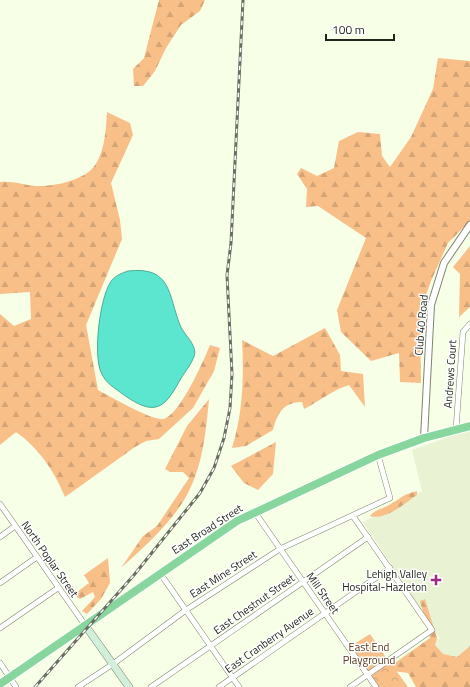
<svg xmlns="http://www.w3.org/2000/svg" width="470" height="687" font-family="'Titillium Web',sans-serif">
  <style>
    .built { fill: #e9f3d4 }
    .forest { fill: url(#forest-firs) }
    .park { fill: url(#park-crowns) }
    .water { fill: #5de6cf; stroke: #4bac99 }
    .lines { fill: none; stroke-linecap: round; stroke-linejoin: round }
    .minor-casing { stroke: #7e8570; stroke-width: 6 }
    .tertiary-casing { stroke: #7e8570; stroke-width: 8 }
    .secondary-casing { stroke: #7e8570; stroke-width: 8 }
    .trunk-casing { stroke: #fff; stroke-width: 10 }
    .minor { stroke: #fff; stroke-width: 5 }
    .tertiary { stroke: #fff; stroke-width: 6 }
    .secondary { stroke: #d1efda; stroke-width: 7 }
    .trunk { stroke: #86d69e; stroke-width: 8 }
    .rail-casing { stroke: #696e60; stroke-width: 3 }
    .rail { stroke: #fff; stroke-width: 1.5; stroke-dasharray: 4.5; stroke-linecap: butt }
    .poi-dot { fill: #9c2985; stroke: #fff; stroke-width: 1.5 }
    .labels { text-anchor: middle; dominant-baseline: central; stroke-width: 3; stroke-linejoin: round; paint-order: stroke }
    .street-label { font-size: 11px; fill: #22251c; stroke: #fff }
    .poi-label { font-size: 11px; fill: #22251c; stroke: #fff; text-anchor: end }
    .park-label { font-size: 11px; fill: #57391a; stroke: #fff }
  </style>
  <defs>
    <pattern id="forest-firs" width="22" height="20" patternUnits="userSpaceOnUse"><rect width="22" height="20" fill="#f8bf89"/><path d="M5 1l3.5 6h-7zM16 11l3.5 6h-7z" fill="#d4a476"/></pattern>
    <pattern id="park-crowns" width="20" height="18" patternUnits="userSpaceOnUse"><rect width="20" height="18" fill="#f8bf89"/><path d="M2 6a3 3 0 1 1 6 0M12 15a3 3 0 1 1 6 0" fill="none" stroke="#d4a476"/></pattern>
  </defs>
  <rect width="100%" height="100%" fill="#f7ffe7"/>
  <path class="built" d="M465 431H470V646L457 657 443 654 435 645 437 638 440 639 363 522 422 491 412 450Z"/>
  <g class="forest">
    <path d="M159 0H205L200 11 181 25 166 48 155 71 143 86H134L133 69 144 58Z"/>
    <path d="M438 58 470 61V221L448 243 431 281 420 312 421 383 400 382 399 353 371 361 341 332 337 310 366 238 318 206 306 207 307 189 297 174 301 168 317 176 334 168 339 141 358 132 380 134 382 156 390 167 411 137 433 89Z"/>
    <path d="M107 112 130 123 133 135 111 183 120 220 122 239 86 325 98 390C109 396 153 421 163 419 179 417 204 360 210 345L220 348 214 371 193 408 159 439 146 441 135 447 65 497C54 471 40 449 16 432L0 445V314L14 326 31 319 30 292 0 294V182C13 181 24 185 36 186 53 187 86 180 95 165 105 152 106 127 107 112Z"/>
    <path d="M470 246V307L459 317 460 274 453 267Z"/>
    <path d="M325 328 340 355 341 371 363 374 365 407 349 385C332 390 320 401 304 409L302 402C283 402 277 414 273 430L246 446 232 448C243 413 244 377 242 340L273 356Z"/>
    <path d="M209 399C206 431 203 464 188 493 173 522 145 546 121 568L143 536 157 526 189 478 183 472H170L165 469 187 426Z"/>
    <path d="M276 442 273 474 258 490 244 483 231 466Z"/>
    <path d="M417 491V495C405 503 385 521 370 516 377 508 381 510 389 505 402 498 401 495 417 491Z"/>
    <path d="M108 558 110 583 101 599 87 614 82 611 95 597 93 592 80 599 73 595 89 583 84 575Z"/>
    <path d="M425 599 437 638 435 645 443 654 457 657 470 646V687H416L408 673 385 670 430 638 420 601Z"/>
  </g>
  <g class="park">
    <path d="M370 634 387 659 368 672 351 646Z"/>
    <path d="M390 662 408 687H378L371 676Z"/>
  </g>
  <path class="water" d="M128 271C172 266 168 295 180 325 184 336 200 346 193 359 190 366 184 373 180 380 164 410 154 416 124 395 115 388 105 383 101 372 93 354 100 299 110 283 114 276 120 274 128 271Z"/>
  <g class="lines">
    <defs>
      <g id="minor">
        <path d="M456 429 463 332 470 324"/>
        <path d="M0 504 85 625"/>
        <path d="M254 511 376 687"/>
        <path d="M0 537 15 526"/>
        <path d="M160 573 239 687"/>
        <path d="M0 583 37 557"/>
        <path d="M0 628 58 588"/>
        <path d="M0 663 16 687"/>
        <path d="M78 687 113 664 186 610 280 549 390 498 378 455"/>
        <path d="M151 687 368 537"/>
        <path d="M219 687 390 568"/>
        <path d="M350 687 432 630 353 516"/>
      </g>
      <path id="tertiary" d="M424 438 431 305 444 263 470 225"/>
      <path id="secondary" d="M85 625 129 687"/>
      <path id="trunk" d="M0 684 237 521 378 455 424 438 470 426"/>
    </defs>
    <use href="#minor" class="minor-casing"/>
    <use href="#tertiary" class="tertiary-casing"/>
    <use href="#secondary" class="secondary-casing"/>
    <use href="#trunk" class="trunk-casing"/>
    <use href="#minor" class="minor"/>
    <use href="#tertiary" class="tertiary"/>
    <use href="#secondary" class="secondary"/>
    <use href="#trunk" class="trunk"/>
    <defs>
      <path id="rail" d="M35 687 134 575 200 493 214 468 224 438 230 408 232 374 227 275 231 243 243 0"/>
    </defs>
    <use href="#rail" class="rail-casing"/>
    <use href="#rail" class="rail"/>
  </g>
  <path class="poi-dot" d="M434 574h4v4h4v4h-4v4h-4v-4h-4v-4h4z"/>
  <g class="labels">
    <g class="street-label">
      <text transform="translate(421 325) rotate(-85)">Club 40 Road</text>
      <text transform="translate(450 374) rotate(-86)">Andrews Court</text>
      <text transform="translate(207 529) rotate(-33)">East Broad Street</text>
      <text transform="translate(50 559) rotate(55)">North Poplar Street</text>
      <text transform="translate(223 574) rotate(-33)">East Mine Street</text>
      <text transform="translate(323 593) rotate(55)">Mill Street</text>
      <text transform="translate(254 604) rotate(-35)">East Chestnut Street</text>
      <text transform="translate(269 640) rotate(-35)">East Cranberry Avenue</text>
    </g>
    <g class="poi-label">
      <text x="427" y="574">Lehigh Valley<tspan x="427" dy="13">Hospital-Hazleton</tspan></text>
    </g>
    <g class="park-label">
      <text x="369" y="647">East End<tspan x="369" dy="13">Playground</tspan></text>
    </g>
  </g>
  <path d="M326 34v6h68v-6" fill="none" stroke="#22251c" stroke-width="2"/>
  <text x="332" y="34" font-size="12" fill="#22251c" stroke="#ffffff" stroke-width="3" paint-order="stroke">100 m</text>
</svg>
